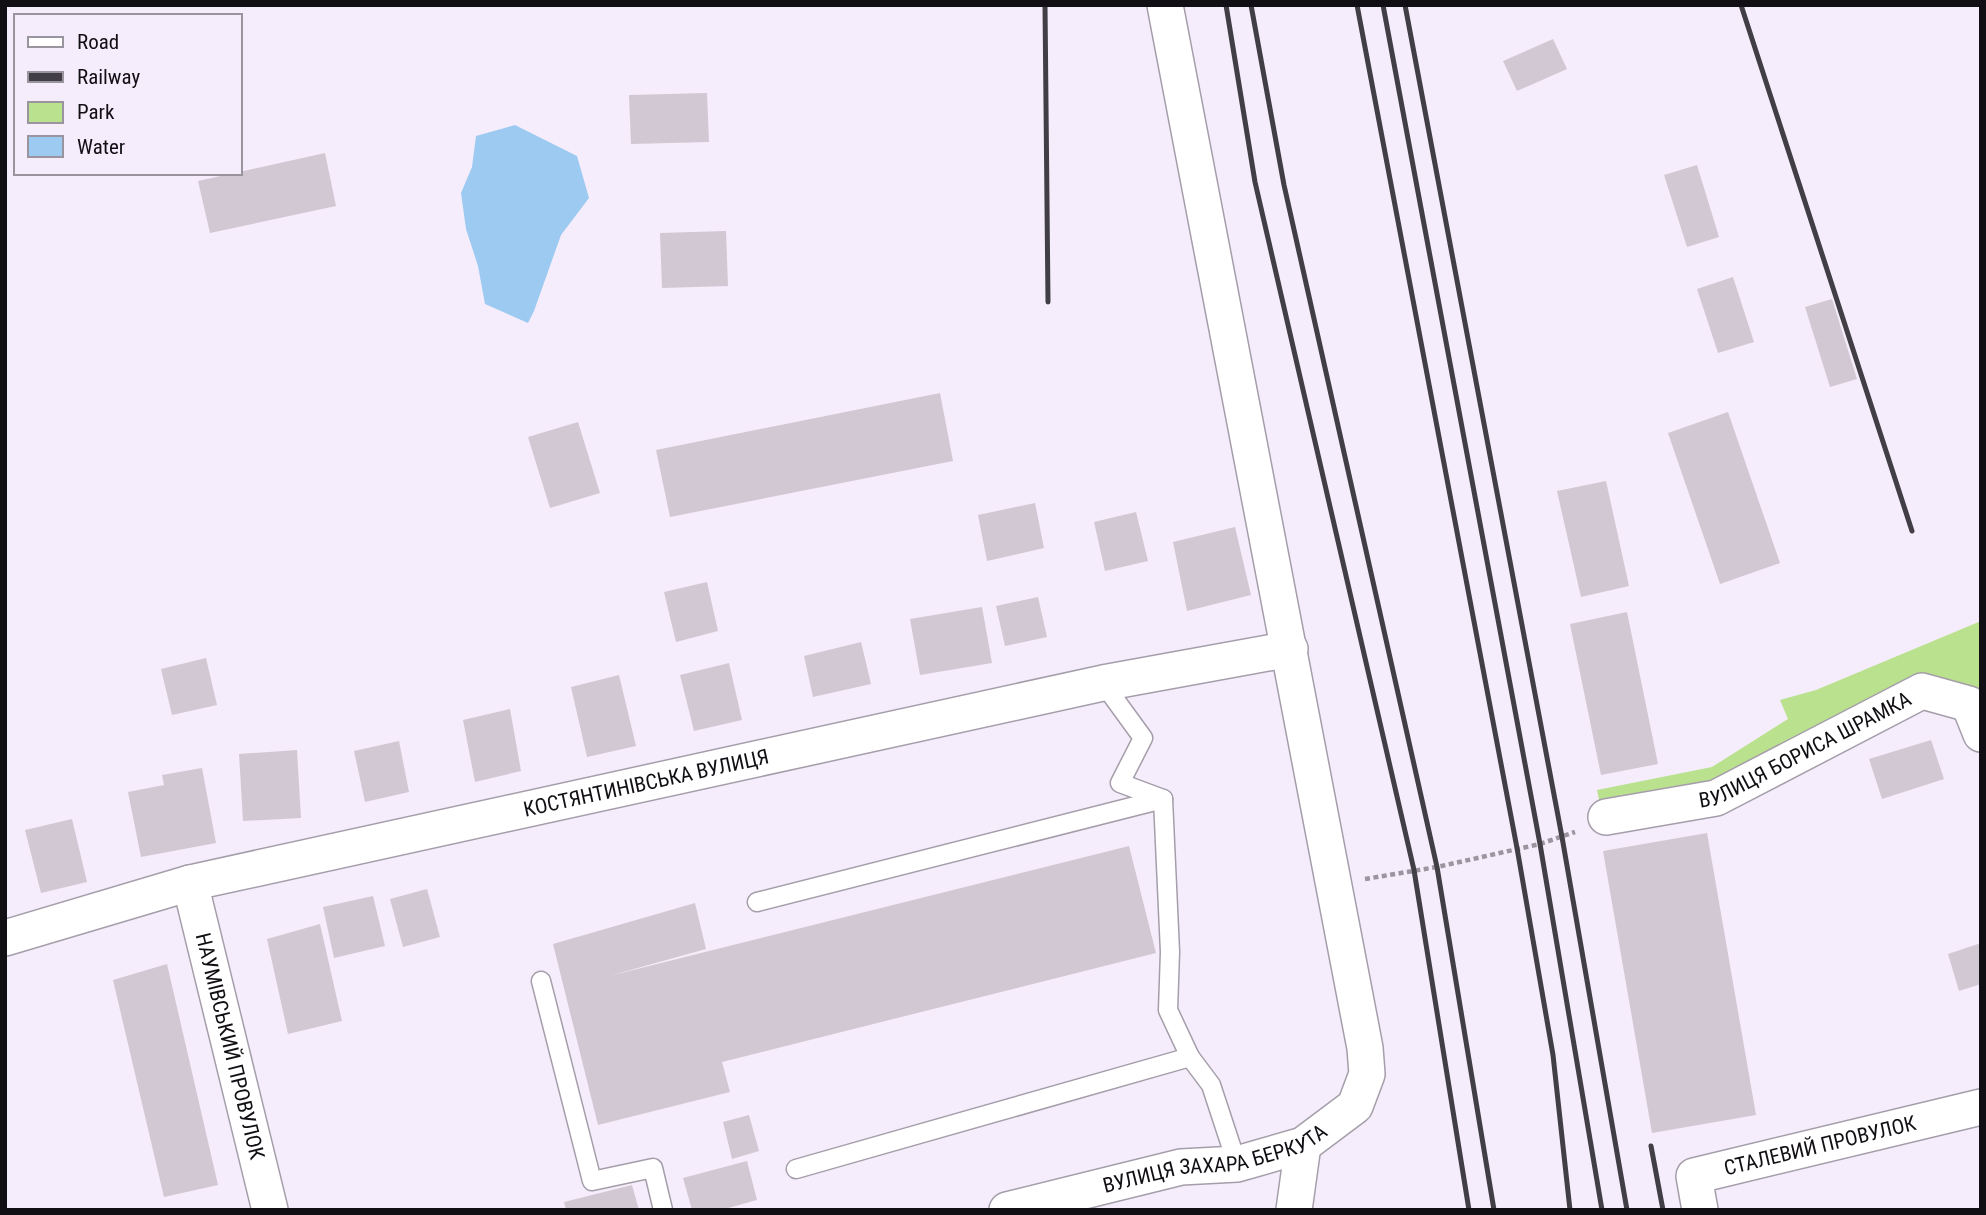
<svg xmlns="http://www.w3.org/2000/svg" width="1986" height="1215" font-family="'Roboto Condensed',sans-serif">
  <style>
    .green { fill: #bae18e }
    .water { fill: #9ccaf1 }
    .building { fill: #d2c8d3 }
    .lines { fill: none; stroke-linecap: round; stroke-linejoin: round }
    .lane-casing { stroke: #a59eaa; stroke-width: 21 }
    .street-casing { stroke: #a59eaa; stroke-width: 38 }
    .path { stroke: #9b959f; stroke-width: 4.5; stroke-dasharray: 5 3.5; stroke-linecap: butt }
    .lane { stroke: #fff; stroke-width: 18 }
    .street { stroke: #fff; stroke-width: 35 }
    .rail { stroke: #423e45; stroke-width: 5 }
    .labels { text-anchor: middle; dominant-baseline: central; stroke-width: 5; stroke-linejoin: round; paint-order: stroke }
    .street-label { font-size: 21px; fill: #120f14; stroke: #f5edfb }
  </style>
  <rect width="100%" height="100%" fill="#f5edfb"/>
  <path class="green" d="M1981 621V712L1918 676 1712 792 1601 809 1597 790 1712 767 1788 719 1780 700 1816 690Z"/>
  <path class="water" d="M515 125 577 156 589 198 561 235 534 311 528 323 485 304 478 266 466 229 461 193 472 167 476 136Z"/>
  <g class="building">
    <path d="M1553 39 1567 69 1517 91 1503 61Z"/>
    <path d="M707 93 709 142 631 144 629 95Z"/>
    <path d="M325 153 336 206 210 233 198 181Z"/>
    <path d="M1697 165 1719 237 1687 247 1664 175Z"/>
    <path d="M726 231 728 286 662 288 660 233Z"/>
    <path d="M1733 277 1754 342 1718 353 1697 289Z"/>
    <path d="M1832 299 1857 379 1830 387 1805 307Z"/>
    <path d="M940 393 953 461 670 517 656 450Z"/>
    <path d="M1728 412 1780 563 1720 584 1668 433Z"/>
    <path d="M578 422 600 493 550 508 528 437Z"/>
    <path d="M1606 481 1629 586 1581 597 1557 491Z"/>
    <path d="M1035 503 1044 548 987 561 978 515Z"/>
    <path d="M1136 512 1148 561 1105 571 1094 522Z"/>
    <path d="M1235 527 1251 595 1187 611 1173 542Z"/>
    <path d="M707 582 718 631 676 642 664 592Z"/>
    <path d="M1038 597 1047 637 1005 646 996 606Z"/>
    <path d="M982 607 992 663 920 675 910 619Z"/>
    <path d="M1627 612 1658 764 1601 775 1570 624Z"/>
    <path d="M861 642 871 684 813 697 804 656Z"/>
    <path d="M206 658 217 705 172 715 161 669Z"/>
    <path d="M729 663 742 720 694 731 680 675Z"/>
    <path d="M619 675 636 746 587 757 571 687Z"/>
    <path d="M510 709 521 771 475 782 463 720Z"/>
    <path d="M1931 740 1944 779 1882 799 1869 759Z"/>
    <path d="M399 741 409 792 365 802 354 751Z"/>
    <path d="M297 750 301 818 243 821 239 754Z"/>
    <path d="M202 768 216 843 141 857 128 792 164 785 162 775Z"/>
    <path d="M72 819 87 882 41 893 25 830Z"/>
    <path d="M1707 833 1756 1115 1652 1133 1603 851Z"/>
    <path d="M1129 846 1156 953 722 1062 730 1092 598 1125 553 944 695 903 706 949 609 976Z"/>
    <path d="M427 889 440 937 403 947 390 899Z"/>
    <path d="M373 896 385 946 334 958 323 907Z"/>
    <path d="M320 924 342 1021 288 1034 267 939Z"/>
    <path d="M1981 943V984L1959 991 1948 954Z"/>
    <path d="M167 964 218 1185 164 1197 113 980Z"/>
    <path d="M749 1115 759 1151 732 1159 723 1122Z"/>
    <path d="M747 1161 757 1200 721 1210H692L683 1178Z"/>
    <path d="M632 1185 639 1210H566L564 1202Z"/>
  </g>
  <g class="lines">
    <defs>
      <g id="lane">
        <path d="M1103 683 1143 738 1120 783 1163 799 1170 952 1168 1010 1190 1057"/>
        <path d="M757 902 1163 799"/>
        <path d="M541 981 592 1181 653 1168 663 1210"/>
        <path d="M796 1169 1190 1057 1211 1085 1237 1164"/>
      </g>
      <g id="street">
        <path id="s1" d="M1606 817 1716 798 1922 691 1969 704 1981 734"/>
        <path id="s2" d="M190 883 270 1210"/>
        <path id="s3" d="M5 938 190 883 1103 683 1290 649"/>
        <path id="s4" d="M1007 1210 1181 1167 1237 1164 1303 1145 1355 1106 1367 1074 1365 1048 1165 5"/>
        <path d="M1294 1210 1303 1145"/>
        <path id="s5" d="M1700 1210 1694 1176 1981 1107"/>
      </g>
    </defs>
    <use href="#lane" class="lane-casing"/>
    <use href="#street" class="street-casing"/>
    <path class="path" d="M1365 879 1437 867 1540 844 1575 832"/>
    <use href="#lane" class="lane"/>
    <use href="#street" class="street"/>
    <g class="rail">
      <path d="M1045 5 1048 302"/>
      <path d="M1226 5 1255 182 1414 870 1469 1210"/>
      <path d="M1251 5 1284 185 1437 867 1494 1210"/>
      <path d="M1357 5 1517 848 1553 1055 1570 1210"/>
      <path d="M1383 5 1540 844 1602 1210"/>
      <path d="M1405 5 1562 837 1627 1210"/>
      <path d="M1741 5 1912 531"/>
      <path d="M1651 1146 1663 1210"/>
    </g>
  </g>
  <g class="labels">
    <g class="street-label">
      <text stroke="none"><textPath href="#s1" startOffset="212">ВУЛИЦЯ БОРИСА ШРАМКА</textPath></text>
      <text stroke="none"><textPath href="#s3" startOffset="660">КОСТЯНТИНІВСЬКА ВУЛИЦЯ</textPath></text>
      <text stroke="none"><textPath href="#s2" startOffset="168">НАУМІВСЬКИЙ ПРОВУЛОК</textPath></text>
      <text stroke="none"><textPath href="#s5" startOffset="164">СТАЛЕВИЙ ПРОВУЛОК</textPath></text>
      <text stroke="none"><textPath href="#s4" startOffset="215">ВУЛИЦЯ ЗАХАРА БЕРКУТА</textPath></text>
    </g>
  </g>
  <rect width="1986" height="1215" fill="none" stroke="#120f14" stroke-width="14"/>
  <rect x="14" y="14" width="228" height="161" fill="#f5edfb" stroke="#9a949f" stroke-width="2"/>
  <rect x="28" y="37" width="35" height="10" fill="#ffffff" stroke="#9a949f" stroke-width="2"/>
  <text x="77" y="49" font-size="21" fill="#120f14">Road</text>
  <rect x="28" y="72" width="35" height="10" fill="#423e45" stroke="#9a949f" stroke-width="2"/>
  <text x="77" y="84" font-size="21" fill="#120f14">Railway</text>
  <rect x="28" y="102" width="35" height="21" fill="#bae18e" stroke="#9a949f" stroke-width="2"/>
  <text x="77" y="119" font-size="21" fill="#120f14">Park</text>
  <rect x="28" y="136" width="35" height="21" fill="#9ccaf1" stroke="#9a949f" stroke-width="2"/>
  <text x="77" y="154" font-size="21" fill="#120f14">Water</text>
</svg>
